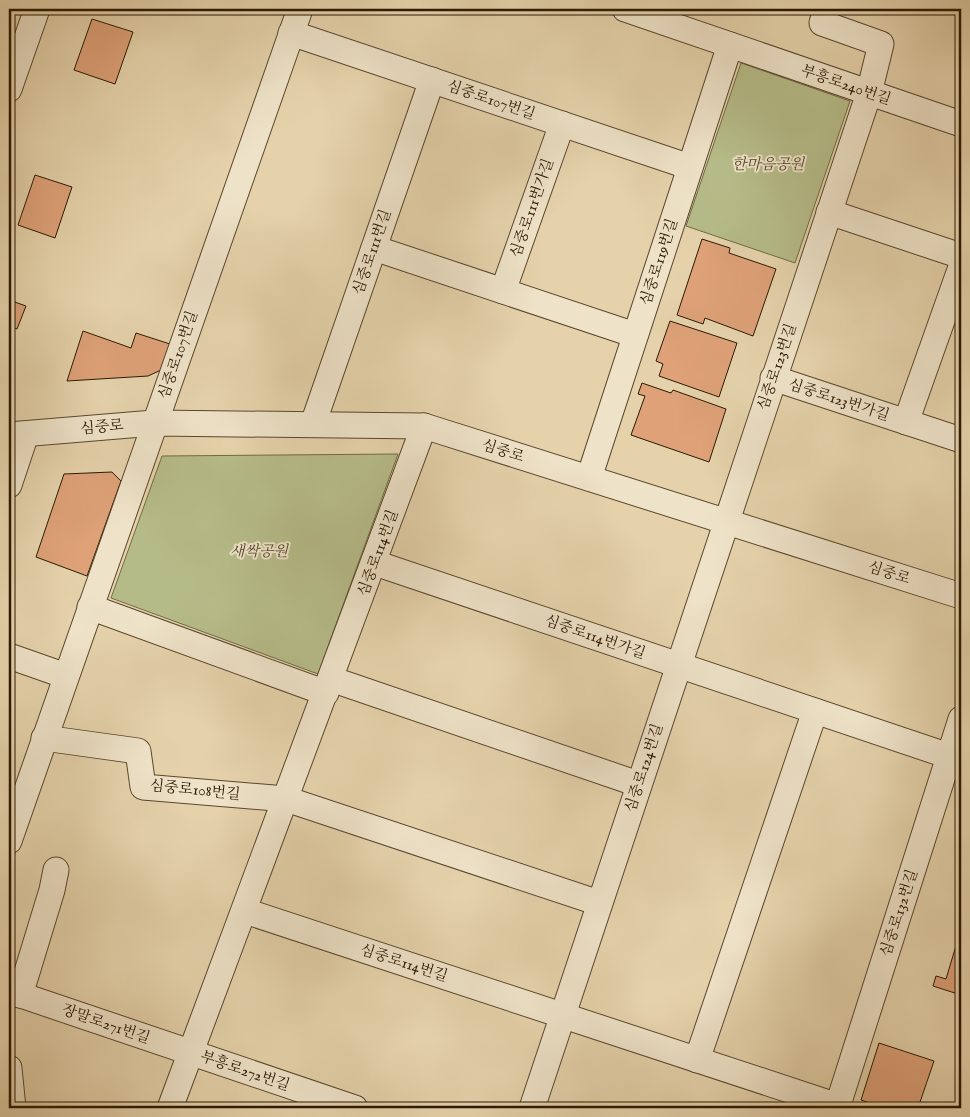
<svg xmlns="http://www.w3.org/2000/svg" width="970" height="1117" font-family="'IM FELL English','Noto Serif KR',serif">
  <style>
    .green { fill: #b5bb88; stroke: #706a45 }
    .building { fill: #dea178; stroke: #2b1902 }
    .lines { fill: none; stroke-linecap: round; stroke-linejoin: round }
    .minor-casing { stroke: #5a472c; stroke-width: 27 }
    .minor { stroke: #eee2c8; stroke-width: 25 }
    .labels { text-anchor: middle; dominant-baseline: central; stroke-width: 4; stroke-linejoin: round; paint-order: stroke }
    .street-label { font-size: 15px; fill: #2b1902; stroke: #eee2c8 }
    .park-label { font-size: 15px; font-style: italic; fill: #544a2a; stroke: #eee2c8 }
  </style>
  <rect width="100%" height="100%" fill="#e5d2ab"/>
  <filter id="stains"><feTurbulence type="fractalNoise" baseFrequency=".004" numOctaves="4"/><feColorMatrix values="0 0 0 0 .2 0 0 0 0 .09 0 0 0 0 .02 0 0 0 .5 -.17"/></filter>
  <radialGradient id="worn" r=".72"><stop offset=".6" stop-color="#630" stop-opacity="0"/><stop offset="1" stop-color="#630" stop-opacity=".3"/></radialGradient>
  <g class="green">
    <path d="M741 63 850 101 795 263 686 226Z"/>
    <path d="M398 454 318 674 111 598 162 456Z"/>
  </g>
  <g class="building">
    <path d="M92 19 133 32 115 84 74 70Z"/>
    <path d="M35 175 72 187 55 238 18 225Z"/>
    <path d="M702 239 730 248 729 253 776 269 753 336 705 318 703 324 677 315Z"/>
    <path d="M9 300 26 306 17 329 12 327 9 337Z"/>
    <path d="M670 321 737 343 719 397 659 376 663 364 656 361Z"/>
    <path d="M83 331 131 348 136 333 170 344 161 370 148 376 67 381Z"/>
    <path d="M642 383 671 393 673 390 726 409 709 462 631 435 645 396 638 394Z"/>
    <path d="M112 472 121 481 87 576 36 557 64 474Z"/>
    <path d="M961 929V995L933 986 936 976 946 979Z"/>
    <path d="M879 1043 934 1061 918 1108H885L861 1100Z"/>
  </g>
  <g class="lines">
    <defs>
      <g id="minor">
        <path d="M625 9 961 124"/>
        <path d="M291 33 690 167"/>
        <path d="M9 89 37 9"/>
        <path d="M829 212 961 256"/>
        <path d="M374 248 635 335"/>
        <path d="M503 291 562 124"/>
        <path d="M773 378 961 440"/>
        <path d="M906 422 961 267"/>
        <path d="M313 424 432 80"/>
        <path d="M9 435 154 423 424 426 961 596"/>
        <path d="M589 478 730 45"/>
        <path d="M9 485 26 434"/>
        <path d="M375 563 949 756"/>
        <path d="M90 607 326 693"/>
        <path d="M9 656 66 676"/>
        <path d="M331 679 638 784"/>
        <path d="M44 738 138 751 143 787 286 799 599 903"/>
        <path d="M9 841 300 9"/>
        <path d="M245 911 838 1106"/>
        <path d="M9 991 355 1108"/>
        <path d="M20 995 52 890 56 870"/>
        <path d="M697 1060 815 711"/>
        <path d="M9 1068 13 1108"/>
        <path d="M170 1108 424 426"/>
        <path d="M532 1108 869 93 881 44 822 23 826 9"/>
        <path d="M837 1108 961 719"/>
      </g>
    </defs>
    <use href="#minor" class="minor-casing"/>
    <use href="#minor" class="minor"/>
  </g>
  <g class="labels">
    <g class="street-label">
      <text transform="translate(846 85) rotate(19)">부흥로240번길</text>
      <text transform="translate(491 100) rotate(19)">심중로107번길</text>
      <text transform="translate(532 208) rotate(-71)">심중로111번가길</text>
      <text transform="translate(372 252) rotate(-71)">심중로111번길</text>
      <text transform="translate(659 262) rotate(-72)">심중로119번길</text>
      <text transform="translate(178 355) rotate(-71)">심중로107번길</text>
      <text transform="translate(777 367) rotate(-71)">심중로123번길</text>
      <text transform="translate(839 400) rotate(18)">심중로123번가길</text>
      <text transform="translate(102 427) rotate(-5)">심중로</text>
      <text transform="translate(503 451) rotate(18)">심중로</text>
      <text transform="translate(378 553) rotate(-70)">심중로114번길</text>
      <text transform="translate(889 573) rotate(18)">심중로</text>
      <text transform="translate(595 637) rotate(19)">심중로114번가길</text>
      <text transform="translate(644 768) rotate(-72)">심중로124번길</text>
      <text transform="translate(195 790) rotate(6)">심중로108번길</text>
      <text transform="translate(899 913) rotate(-72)">심중로132번길</text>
      <text transform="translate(404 963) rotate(18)">심중로114번길</text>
      <text transform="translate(106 1024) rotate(19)">장말로271번길</text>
      <text transform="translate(245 1071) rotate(19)">부흥로272번길</text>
    </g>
    <g class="park-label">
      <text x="768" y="164">한마음공원</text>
      <text x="259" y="551">새싹공원</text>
    </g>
  </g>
  <rect width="970" height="1117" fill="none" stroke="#e5d2ab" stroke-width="30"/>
  <rect x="10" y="10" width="950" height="1097" fill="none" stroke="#2b1902" stroke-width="2.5"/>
  <rect x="15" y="15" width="940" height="1087" fill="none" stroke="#2b1902"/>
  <rect width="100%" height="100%" filter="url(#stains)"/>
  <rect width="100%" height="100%" fill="url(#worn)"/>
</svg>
